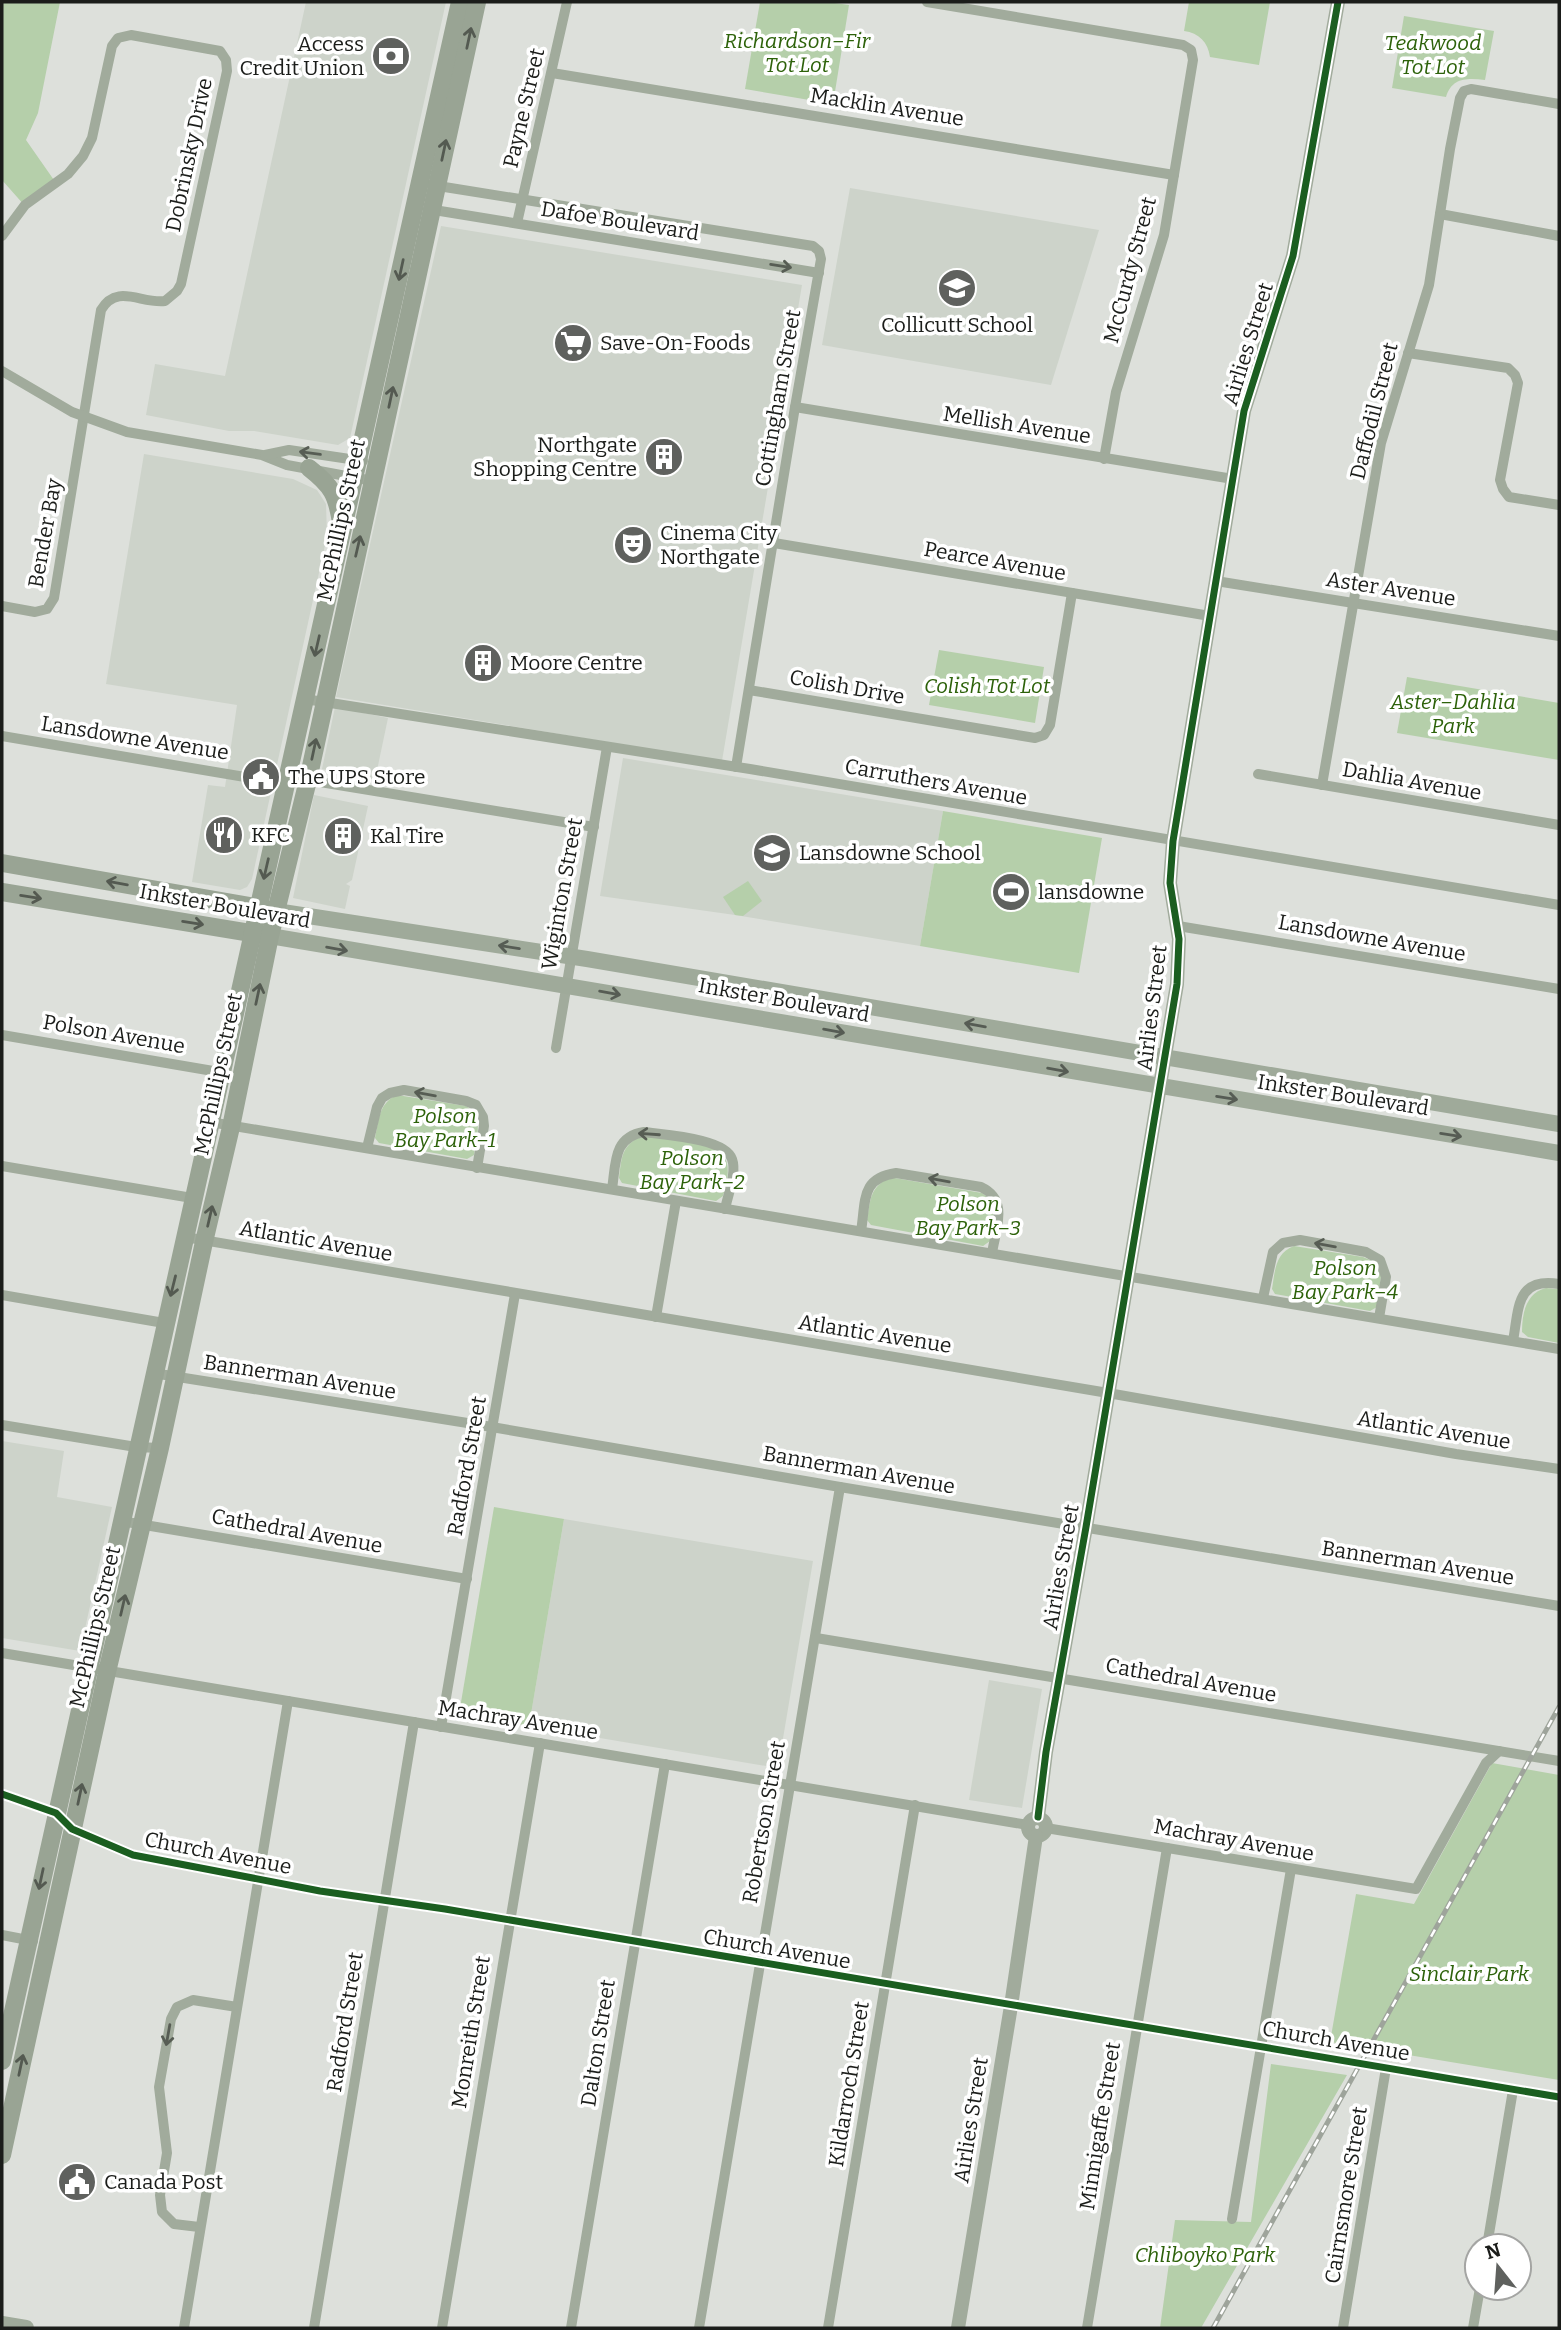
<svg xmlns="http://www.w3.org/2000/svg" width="1561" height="2330" font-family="Bitter,serif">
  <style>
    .built { fill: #cdd3ca }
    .green { fill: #b5cfaa }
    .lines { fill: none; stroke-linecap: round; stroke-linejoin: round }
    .minor { stroke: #a1ab9c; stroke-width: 10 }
    .tertiary { stroke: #a1ab9c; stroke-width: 14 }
    .secondary { stroke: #9faa9a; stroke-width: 16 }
    .primary { stroke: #99a494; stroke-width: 18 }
    .rail-casing { stroke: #9ea49b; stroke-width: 5 }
    .rail { stroke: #fff; stroke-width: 2.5; stroke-dasharray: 8; stroke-linecap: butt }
    .cycleway-casing { stroke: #fff; stroke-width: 11 }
    .cycleway { stroke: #1b5e20; stroke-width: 7 }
    .oneway { stroke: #545a51 }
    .oneway2 { stroke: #575d54 }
    .oneway3 { stroke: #565c54 }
    .labels { text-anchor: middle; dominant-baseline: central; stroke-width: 7; stroke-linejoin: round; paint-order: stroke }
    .park-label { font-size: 21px; font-style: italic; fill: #2d620a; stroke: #fff }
    .poi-label { font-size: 21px; fill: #1b1d1a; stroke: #fff; text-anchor: start }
    .street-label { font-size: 21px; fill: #1b1d1a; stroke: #fff }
  </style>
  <rect width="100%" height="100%" fill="#dde0db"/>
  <g class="built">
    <path d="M306 2H446L350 438 338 445 254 431H229L146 415 155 364 225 376Z"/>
    <path d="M850 188 1099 230 1051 385 822 345Z"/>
    <path d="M441 226 802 285 722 761 336 697Z"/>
    <path d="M144 454 293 479 317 490 326 504 327 536 252 879 247 887 240 890 192 882 208 785 225 787 237 705 106 684Z"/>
    <path d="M335 707 388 718 375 780 322 769Z"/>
    <path d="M623 758 943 811 920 946 735 915 600 896Z"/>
    <path d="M314 795 368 806 352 880 346 884 350 886 345 909 293 898Z"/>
    <path d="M2 1441 64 1451 57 1497 112 1507 80 1651 2 1638Z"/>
    <path d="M564 1519 813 1561 778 1768 529 1726Z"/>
    <path d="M989 1680 1042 1689 1022 1808 969 1800Z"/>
  </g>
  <g class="green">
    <path d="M2 2H60L38 113 26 140 56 183 25 206 2 180Z"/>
    <path d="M760 2H828L849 5 833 104 745 89Z"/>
    <path d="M1189 2H1270L1259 65 1210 57C1208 42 1199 33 1184 31Z"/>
    <path d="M1404 16 1494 31 1485 80C1468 78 1452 77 1446 97L1392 88Z"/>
    <path d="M939 650 1044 667 1035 723 929 705Z"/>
    <path d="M1407 677 1559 703V760L1397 733Z"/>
    <path d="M943 811 1102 838 1079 973 920 946Z"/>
    <path d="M748 881 762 901 743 916 735 915 723 897Z"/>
    <path d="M397 1095 466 1106C484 1118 477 1137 474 1155L467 1159 379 1143 375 1138C379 1119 379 1103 397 1095Z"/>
    <path d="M640 1136C659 1138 717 1141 725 1158 731 1169 726 1185 723 1196L716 1201 622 1183 619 1178C622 1156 621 1148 640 1136Z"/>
    <path d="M889 1177 982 1193C999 1205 993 1224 990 1241L983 1246 871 1225 867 1220C871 1198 869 1190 889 1177Z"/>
    <path d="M1294 1246 1363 1257 1375 1262 1381 1276 1377 1307 1370 1311 1275 1294 1272 1289C1275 1271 1275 1253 1294 1246Z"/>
    <path d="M1546 1288 1559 1289V1343L1528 1337 1522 1332C1522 1313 1526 1293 1546 1288Z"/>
    <path d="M494 1507 564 1519 529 1726 459 1714Z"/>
    <path d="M1492 1763 1559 1775V2080L1330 2042 1356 1894 1414 1904Z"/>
    <path d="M1271 2064 1347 2075 1201 2328H1160L1175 2220 1251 2222Z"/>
  </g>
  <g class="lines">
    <g class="minor">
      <path d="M927 2 1183 45 1191 50 1193 60 1164 235 1116 392 1104 459"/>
      <path d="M552 73 1174 175"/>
      <path d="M432 185 813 246 819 251 821 259 795 407 736 767"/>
      <path d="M428 209 819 273"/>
      <path d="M1440 214 1559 236"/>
      <path d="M517 223 567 2"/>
      <path d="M2 236 25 205 68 174 83 156 92 138 112 46 118 38 131 35 220 51 226 60 227 71 181 284 177 291 165 301C141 304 117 283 101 310L54 598 47 609 35 612 2 606"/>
      <path d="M1408 353 1508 368 1515 375 1518 383 1500 480 1503 489 1509 497 1559 505"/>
      <path d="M2 371 72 412 127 432 262 455 287 465 373 481"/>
      <path d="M795 407 1233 479"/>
      <path d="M265 455 289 450 363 461"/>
      <path d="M774 543 1210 616"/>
      <path d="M1216 581 1559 636"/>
      <path d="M749 690 1035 738 1044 735 1050 725 1072 593"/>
      <path d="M305 699 750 769 1559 905"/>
      <path d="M2 736 286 784 308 780 594 827"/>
      <path d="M1258 774 1559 825"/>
      <path d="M1322 785 1381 443 1429 285 1450 149 1460 98 1464 91 1471 89 1559 104"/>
      <path d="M1178 926 1559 989"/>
      <path d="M2 1035 219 1072"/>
      <path d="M556 1048 607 747"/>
      <path d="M210 1122 1559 1349"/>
      <path d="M367 1148 377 1107 382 1098 390 1093 404 1090 466 1101 476 1105 483 1117 484 1126 477 1168"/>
      <path d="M2 1166 192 1198"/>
      <path d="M612 1189C616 1163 613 1137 644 1132 664 1135 725 1138 732 1159 737 1173 728 1194 725 1209"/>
      <path d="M861 1231C866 1202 860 1178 896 1173L981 1187C1009 1200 996 1228 992 1253"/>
      <path d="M185 1237 1108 1393 1456 1454 1559 1469"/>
      <path d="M2 1295 164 1323"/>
      <path d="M1263 1298 1273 1252 1283 1243 1300 1240 1366 1252 1380 1260 1386 1277 1379 1318"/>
      <path d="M656 1317 676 1201"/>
      <path d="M1513 1341C1519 1308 1516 1277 1559 1284"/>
      <path d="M153 1373 480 1425 840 1487 1559 1606"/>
      <path d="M2 1425 136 1447 160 1448"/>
      <path d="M121 1521 467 1579"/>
      <path d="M816 1638 1559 1761"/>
      <path d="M2 1653 1028 1825"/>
      <path d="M441 1727 515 1294"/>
      <path d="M2 1794 56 1813 72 1829 133 1855 320 1891 445 1909 1559 2097"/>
      <path d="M1046 1828 1416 1889 1486 1763 1499 1751"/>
      <path d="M2 1935 33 1941"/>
      <path d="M1232 2219 1291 1869"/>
      <path d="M199 2227 174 2224 162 2212 160 2195 167 2153 159 2087 171 2019 177 2007 193 2000 237 2007"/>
      <path d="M1487 2246 1513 2090"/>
      <path d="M184 2328 288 1701"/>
      <path d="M314 2328 414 1722"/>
      <path d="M442 2328 540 1743"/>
      <path d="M571 2328 665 1764"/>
      <path d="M699 2328 840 1487"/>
      <path d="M828 2328 915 1805"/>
      <path d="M1087 2328 1167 1848"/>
      <path d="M1343 2328 1386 2068"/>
      <path d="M1473 2328 1480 2288"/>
    </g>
    <g class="tertiary">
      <path d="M1038 1817 1046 1752 1086 1527 1177 984 1179 939 1170 883 1173 841 1244 411 1293 256 1338 2"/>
      <circle cx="1037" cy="1827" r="9"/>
      <path d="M958 2328 1011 2006 1036 1836"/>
    </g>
    <g class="secondary">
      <path d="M276 911 587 959 1559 1124"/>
      <path d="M270 936 1559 1153"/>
      <path d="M2 2324 26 2328"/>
    </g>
    <g class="primary">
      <path d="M309 468C332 486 337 495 341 523"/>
      <path d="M2 863 266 909"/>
      <path d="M2 892 263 935"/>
      <path d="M2 2061C150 1374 309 689 460 2"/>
      <path d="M2 2155 107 1672 160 1448 204 1242 231 1127 270 936 308 780 477 2"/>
    </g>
    <defs>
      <path id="rail" d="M1213 2328 1559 1707"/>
    </defs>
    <use href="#rail" class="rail-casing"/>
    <use href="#rail" class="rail"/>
    <defs>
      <g id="cycleway">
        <path d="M2 1794 56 1813 72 1829 133 1855 320 1891 445 1909 1559 2097"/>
        <path d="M1038 1817 1046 1752 1086 1527 1177 984 1179 939 1170 883 1173 841 1244 411 1293 256 1338 2"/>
      </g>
    </defs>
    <use href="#cycleway" class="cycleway-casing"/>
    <use href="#cycleway" class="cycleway"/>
  </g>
  <defs><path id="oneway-shaft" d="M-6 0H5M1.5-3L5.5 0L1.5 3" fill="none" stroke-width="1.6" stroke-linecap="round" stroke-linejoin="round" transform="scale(1.75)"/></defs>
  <g class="oneway">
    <use href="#oneway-shaft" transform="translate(469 38) rotate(-78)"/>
    <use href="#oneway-shaft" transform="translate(444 150) rotate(-78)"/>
    <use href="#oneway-shaft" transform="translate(401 270) rotate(102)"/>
    <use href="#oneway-shaft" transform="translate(391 397) rotate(-78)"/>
    <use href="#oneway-shaft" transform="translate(358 546) rotate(-77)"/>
    <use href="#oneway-shaft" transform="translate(317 646) rotate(103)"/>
    <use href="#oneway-shaft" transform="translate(314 749) rotate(-78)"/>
    <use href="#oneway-shaft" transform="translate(266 869) rotate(103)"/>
    <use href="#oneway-shaft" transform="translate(117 883) rotate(-170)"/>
    <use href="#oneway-shaft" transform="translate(31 897) rotate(9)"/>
    <use href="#oneway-shaft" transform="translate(193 923) rotate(9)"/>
    <use href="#oneway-shaft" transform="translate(258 994) rotate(-78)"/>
    <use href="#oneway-shaft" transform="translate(210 1216) rotate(-77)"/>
    <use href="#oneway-shaft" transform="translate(173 1286) rotate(104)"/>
    <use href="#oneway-shaft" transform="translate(123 1605) rotate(-77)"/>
    <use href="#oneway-shaft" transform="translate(80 1794) rotate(-78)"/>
    <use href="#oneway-shaft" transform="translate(41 1879) rotate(102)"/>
    <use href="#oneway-shaft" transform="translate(21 2065) rotate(-78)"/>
  </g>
  <g class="oneway2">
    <use href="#oneway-shaft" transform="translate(781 266) rotate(9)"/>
    <use href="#oneway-shaft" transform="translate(310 453) rotate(-172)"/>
    <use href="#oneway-shaft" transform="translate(425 1094) rotate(-170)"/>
    <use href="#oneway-shaft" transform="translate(649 1134) rotate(-176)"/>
    <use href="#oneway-shaft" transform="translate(939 1180) rotate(-170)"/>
    <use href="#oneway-shaft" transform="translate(1325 1245) rotate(-170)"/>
    <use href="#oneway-shaft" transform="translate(168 2035) rotate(100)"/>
  </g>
  <g class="oneway3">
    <use href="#oneway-shaft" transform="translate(509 947) rotate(-171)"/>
    <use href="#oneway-shaft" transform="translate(337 949) rotate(10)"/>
    <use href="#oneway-shaft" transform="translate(610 993) rotate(10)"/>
    <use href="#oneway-shaft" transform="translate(975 1025) rotate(-170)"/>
    <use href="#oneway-shaft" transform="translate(834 1031) rotate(10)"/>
    <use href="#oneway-shaft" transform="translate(1058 1070) rotate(10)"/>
    <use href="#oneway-shaft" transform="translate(1227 1098) rotate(9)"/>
    <use href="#oneway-shaft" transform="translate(1451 1135) rotate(9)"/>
  </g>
  <defs>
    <symbol id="bank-disc" viewBox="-11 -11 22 22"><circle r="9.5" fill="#5f615e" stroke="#fff"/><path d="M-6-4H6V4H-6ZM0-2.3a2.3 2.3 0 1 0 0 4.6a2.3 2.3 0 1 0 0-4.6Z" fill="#fff"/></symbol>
    <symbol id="school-disc" viewBox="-11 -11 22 22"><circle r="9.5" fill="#5f615e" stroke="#fff"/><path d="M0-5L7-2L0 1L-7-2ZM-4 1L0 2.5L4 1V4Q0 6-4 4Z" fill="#fff"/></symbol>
    <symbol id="supermarket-disc" viewBox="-11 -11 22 22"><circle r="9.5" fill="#5f615e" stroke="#fff"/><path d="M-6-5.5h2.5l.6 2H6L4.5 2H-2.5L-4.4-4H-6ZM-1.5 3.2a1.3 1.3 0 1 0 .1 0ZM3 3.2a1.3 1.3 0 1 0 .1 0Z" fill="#fff"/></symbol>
    <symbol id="building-disc" viewBox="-11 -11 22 22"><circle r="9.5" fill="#5f615e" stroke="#fff"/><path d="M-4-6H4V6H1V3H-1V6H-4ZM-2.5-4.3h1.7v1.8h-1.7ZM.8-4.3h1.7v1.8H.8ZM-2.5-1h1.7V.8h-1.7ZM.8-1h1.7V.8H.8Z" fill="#fff"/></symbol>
    <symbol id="theatre-disc" viewBox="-11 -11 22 22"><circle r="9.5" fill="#5f615e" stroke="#fff"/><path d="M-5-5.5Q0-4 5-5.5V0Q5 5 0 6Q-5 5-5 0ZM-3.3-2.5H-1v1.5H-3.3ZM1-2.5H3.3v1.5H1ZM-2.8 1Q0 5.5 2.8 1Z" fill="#fff"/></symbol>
    <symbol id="civic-disc" viewBox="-11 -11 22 22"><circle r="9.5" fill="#5f615e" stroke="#fff"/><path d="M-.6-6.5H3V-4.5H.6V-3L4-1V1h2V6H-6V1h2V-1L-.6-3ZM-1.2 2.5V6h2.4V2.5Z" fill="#fff"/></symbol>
    <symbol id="restaurant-disc" viewBox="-11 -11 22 22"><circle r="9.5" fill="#5f615e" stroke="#fff"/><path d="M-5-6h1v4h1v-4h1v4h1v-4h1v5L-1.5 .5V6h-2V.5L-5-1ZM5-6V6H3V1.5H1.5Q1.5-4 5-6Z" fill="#fff"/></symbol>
    <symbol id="stadium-disc" viewBox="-11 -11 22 22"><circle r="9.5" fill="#5f615e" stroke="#fff"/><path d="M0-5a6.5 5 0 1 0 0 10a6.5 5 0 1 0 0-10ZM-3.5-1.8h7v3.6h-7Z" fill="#fff"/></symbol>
  </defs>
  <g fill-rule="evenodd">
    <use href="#bank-disc" x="369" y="34" width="44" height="44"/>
    <use href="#school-disc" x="935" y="266" width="44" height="44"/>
    <use href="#supermarket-disc" x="551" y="321" width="44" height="44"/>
    <use href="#building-disc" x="642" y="435" width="44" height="44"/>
    <use href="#theatre-disc" x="611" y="523" width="44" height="44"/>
    <use href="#building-disc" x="461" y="641" width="44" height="44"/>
    <use href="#civic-disc" x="239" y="755" width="44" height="44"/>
    <use href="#restaurant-disc" x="202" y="813" width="44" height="44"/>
    <use href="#building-disc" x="321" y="814" width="44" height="44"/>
    <use href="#school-disc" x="750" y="831" width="44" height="44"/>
    <use href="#stadium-disc" x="989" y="870" width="44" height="44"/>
    <use href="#civic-disc" x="55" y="2160" width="44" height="44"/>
  </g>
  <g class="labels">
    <g class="park-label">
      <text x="797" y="41">Richardson–Fir<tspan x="797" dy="24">Tot Lot</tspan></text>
      <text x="1433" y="43">Teakwood<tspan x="1433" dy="24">Tot Lot</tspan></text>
      <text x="987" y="686">Colish Tot Lot</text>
      <text x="1453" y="702">Aster–Dahlia<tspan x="1453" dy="24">Park</tspan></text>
      <text x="445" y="1116">Polson<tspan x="445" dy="24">Bay Park–1</tspan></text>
      <text x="692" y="1158">Polson<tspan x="692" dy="24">Bay Park–2</tspan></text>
      <text x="968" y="1204">Polson<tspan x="968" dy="24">Bay Park–3</tspan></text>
      <text x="1345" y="1268">Polson<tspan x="1345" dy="24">Bay Park–4</tspan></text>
      <text x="1469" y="1974">Sinclair Park</text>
      <text x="1205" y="2255">Chliboyko Park</text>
    </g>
    <g class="poi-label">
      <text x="364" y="44" text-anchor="end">Access<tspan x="364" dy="24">Credit Union</tspan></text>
      <text x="957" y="325" text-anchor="middle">Collicutt School</text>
      <text x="600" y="343">Save-On-Foods</text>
      <text x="637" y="445" text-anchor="end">Northgate<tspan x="637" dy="24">Shopping Centre</tspan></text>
      <text x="660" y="533">Cinema City<tspan x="660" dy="24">Northgate</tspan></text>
      <text x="510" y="663">Moore Centre</text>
      <text x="288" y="777">The UPS Store</text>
      <text x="251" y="835">KFC</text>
      <text x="370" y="836">Kal Tire</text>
      <text x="799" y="853">Lansdowne School</text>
      <text x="1038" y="892">lansdowne</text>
      <text x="104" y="2182">Canada Post</text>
    </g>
    <g class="street-label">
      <text transform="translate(887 107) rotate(9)">Macklin Avenue</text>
      <text transform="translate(524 108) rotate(-77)">Payne Street</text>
      <text transform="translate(189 155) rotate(-78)">Dobrinsky Drive</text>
      <text transform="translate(620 221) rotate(9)">Dafoe Boulevard</text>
      <text transform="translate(1130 270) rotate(-75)">McCurdy Street</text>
      <text transform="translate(1248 344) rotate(-73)">Airlies Street</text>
      <text transform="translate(778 398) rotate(-80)">Cottingham Street</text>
      <text transform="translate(1374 411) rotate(-76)">Daffodil Street</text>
      <text transform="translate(1017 425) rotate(9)">Mellish Avenue</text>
      <text transform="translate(341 520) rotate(-78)">McPhillips Street</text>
      <text transform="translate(45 533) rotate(-80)">Bender Bay</text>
      <text transform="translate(995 561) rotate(10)">Pearce Avenue</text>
      <text transform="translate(1391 589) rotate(9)">Aster Avenue</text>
      <text transform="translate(847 687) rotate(10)">Colish Drive</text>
      <text transform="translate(135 738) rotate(9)">Lansdowne Avenue</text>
      <text transform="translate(1412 781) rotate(10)">Dahlia Avenue</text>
      <text transform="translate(936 782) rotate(10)">Carruthers Avenue</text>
      <text transform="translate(562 894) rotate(-80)">Wiginton Street</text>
      <text transform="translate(225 906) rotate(10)">Inkster Boulevard</text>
      <text transform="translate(1372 938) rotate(10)">Lansdowne Avenue</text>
      <text transform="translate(784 1000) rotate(10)">Inkster Boulevard</text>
      <text transform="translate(1152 1008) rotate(-83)">Airlies Street</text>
      <text transform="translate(114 1034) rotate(10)">Polson Avenue</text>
      <text transform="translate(218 1074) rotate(-78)">McPhillips Street</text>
      <text transform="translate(1343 1095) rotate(9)">Inkster Boulevard</text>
      <text transform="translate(316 1241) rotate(10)">Atlantic Avenue</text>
      <text transform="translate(875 1334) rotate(9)">Atlantic Avenue</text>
      <text transform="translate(300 1377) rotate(9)">Bannerman Avenue</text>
      <text transform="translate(1434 1430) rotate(9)">Atlantic Avenue</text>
      <text transform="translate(467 1466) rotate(-80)">Radford Street</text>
      <text transform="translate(859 1470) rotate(10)">Bannerman Avenue</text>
      <text transform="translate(297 1531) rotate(10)">Cathedral Avenue</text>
      <text transform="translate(1418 1563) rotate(9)">Bannerman Avenue</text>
      <text transform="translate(1061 1567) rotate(-80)">Airlies Street</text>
      <text transform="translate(95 1627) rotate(-77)">McPhillips Street</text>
      <text transform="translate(1191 1680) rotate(10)">Cathedral Avenue</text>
      <text transform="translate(518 1720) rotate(9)">Machray Avenue</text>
      <text transform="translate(764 1822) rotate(-80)">Robertson Street</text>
      <text transform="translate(1234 1840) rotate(10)">Machray Avenue</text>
      <text transform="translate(218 1853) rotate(11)">Church Avenue</text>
      <text transform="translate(777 1949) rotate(10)">Church Avenue</text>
      <text transform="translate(345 2022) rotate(-81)">Radford Street</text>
      <text transform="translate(471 2032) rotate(-81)">Monreith Street</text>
      <text transform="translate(1336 2041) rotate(10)">Church Avenue</text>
      <text transform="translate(598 2043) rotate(-81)">Dalton Street</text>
      <text transform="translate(849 2084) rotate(-81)">Kildarroch Street</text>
      <text transform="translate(971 2120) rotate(-81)">Airlies Street</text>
      <text transform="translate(1100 2126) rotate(-81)">Minnigaffe Street</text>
      <text transform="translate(1346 2195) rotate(-81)">Cairnsmore Street</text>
    </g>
  </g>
  <rect width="1561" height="2330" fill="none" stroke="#1b1d1a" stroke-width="7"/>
  <g transform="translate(1498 2267) rotate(343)"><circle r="33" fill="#ffffff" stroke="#a4a5a3" stroke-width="2"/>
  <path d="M0-5L12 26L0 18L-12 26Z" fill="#5f615e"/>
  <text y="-10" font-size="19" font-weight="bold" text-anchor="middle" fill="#1b1d1a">N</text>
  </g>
</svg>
